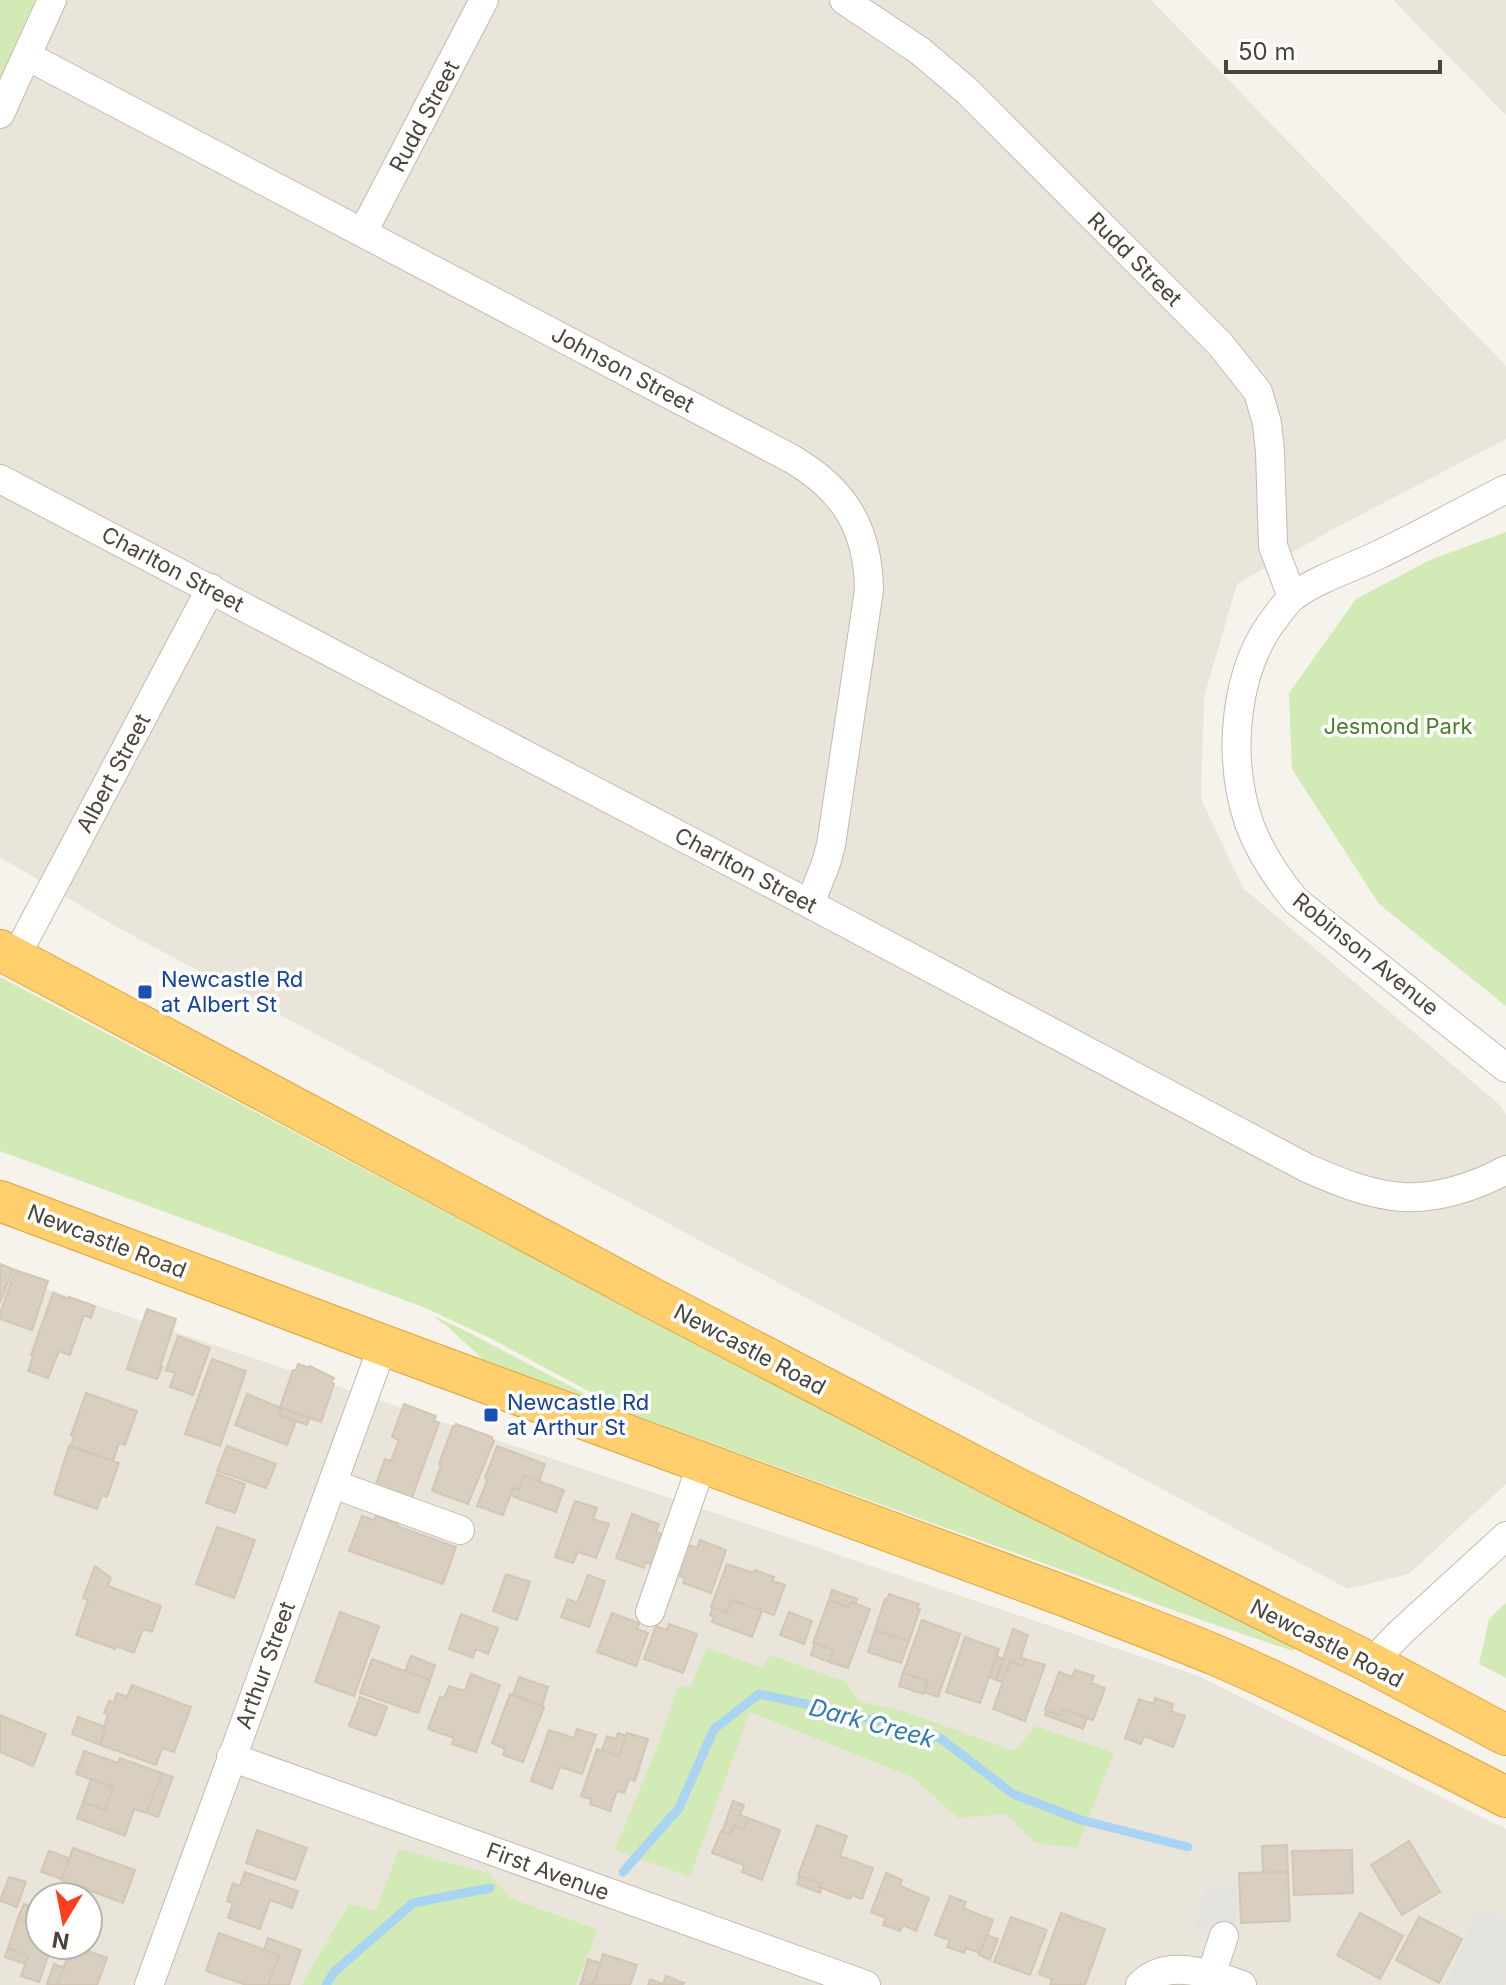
<svg xmlns="http://www.w3.org/2000/svg" width="1506" height="1985" font-family="Inter,sans-serif">
  <style>
    .residential { fill: #eae5da; fill-rule: evenodd }
    .green { fill: #d2eab5 }
    .parking { fill: #e5e3e0 }
    .lines { fill: none; stroke-linecap: round; stroke-linejoin: round }
    .stream { stroke: #a9d4f2; stroke-width: 9 }
    .building { fill: #d8cfc1; stroke: #d3c7b4; stroke-width: 2 }
    .minor-casing { stroke: #c2bbae; stroke-width: 30 }
    .highway-casing { stroke: #e0a43c; stroke-width: 42 }
    .minor { stroke: #fff; stroke-width: 28 }
    .highway { stroke: #ffcf6e; stroke-width: 40 }
    .transit-dot { fill: #1a4fb4; stroke: #fff; stroke-width: 3 }
    .labels { text-anchor: middle; dominant-baseline: central; stroke-width: 7; stroke-linejoin: round; paint-order: stroke }
    .street-label { font-size: 22px; fill: #4b4439; stroke: #fff }
    .park-label { font-size: 22px; fill: #4a7f2a; stroke: #fff }
    .transit-label { font-size: 22px; fill: #164399; stroke: #fff; text-anchor: start }
    .water-label { font-size: 24px; font-style: italic; fill: #2e7ab2; stroke: #fff }
  </style>
  <rect width="100%" height="100%" fill="#f6f3ec"/>
  <g class="residential">
    <path d="M35 0H1151L1506 366V439L1339 526 1237 584 1204 697 1201 799 1243 888 1500 1105 1506 1115V1484L1409 1574 1348 1589 113 925 0 857V78Z"/>
    <path d="M1393 0H1506V115Z"/>
    <path d="M0 1273 1196 1675 1506 1829V1985H576L597 1928 510 1898 490 1874 376 1911 349 1904 301 1985H0ZM40 1897H88V1945H40Z"/>
  </g>
  <g class="green">
    <path d="M0 0H35L0 78Z"/>
    <path d="M1506 532V1006L1379 904 1292 769 1289 693 1356 599 1430 560Z"/>
    <path d="M0 977 732 1363 1134 1568 1295 1644 1293 1651 1178 1612 631 1414 492 1339 423 1307 0 1151Z"/>
    <path d="M436 1317 466 1331 589 1396 587 1400 489 1365 448 1327 435 1318Z"/>
    <path d="M1506 1603V1678L1479 1664 1489 1619Z"/>
    <path d="M707 1648 763 1668 770 1655 846 1682 858 1701 902 1711 1015 1751 1035 1726 1114 1753 1077 1848 1035 1843 1005 1814 958 1818 912 1777 750 1712 690 1877 615 1850 663 1732 678 1687 691 1686Z"/>
    <path d="M399 1849 490 1874 510 1898 598 1929 576 1985H301L349 1904 376 1910Z"/>
  </g>
  <g class="parking">
    <path d="M1207 1886H1237V1911L1230 1939 1194 1927Z"/>
    <path d="M1478 1908 1506 1920V1978L1503 1985H1446Z"/>
  </g>
  <g class="lines">
    <g class="stream">
      <path d="M623 1872 679 1808 714 1729 759 1694 843 1712 940 1738 1013 1794 1081 1820 1188 1847"/>
      <path d="M326 1985 334 1972 413 1903 490 1888"/>
    </g>
  </g>
  <g class="building">
    <path d="M0 1264 13 1269 0 1303Z"/>
    <path d="M15 1270 48 1281 32 1330 0 1319V1314Z"/>
    <path d="M53 1293 68 1299 69 1297 95 1306 91 1318 84 1315 70 1355 59 1351 48 1378 28 1371 33 1356 31 1355Z"/>
    <path d="M147 1309 176 1319 160 1367H162L157 1379 127 1369Z"/>
    <path d="M178 1336 210 1348 193 1395 170 1387 175 1373 166 1370Z"/>
    <path d="M212 1359 246 1371 220 1446 185 1434Z"/>
    <path d="M298 1364 310 1368V1366L334 1378 331 1383 334 1384 321 1422 280 1407 293 1370H296Z"/>
    <path d="M86 1393 137 1411 125 1445 119 1443 113 1461 71 1446 74 1437 71 1435Z"/>
    <path d="M247 1394 281 1408 279 1415 296 1421 287 1445 235 1425Z"/>
    <path d="M404 1404 436 1416 434 1421 439 1423 411 1500 375 1487 385 1459 391 1461 399 1440 392 1437Z"/>
    <path d="M281 1408 310 1418 307 1425 279 1415Z"/>
    <path d="M456 1424 492 1437V1440L494 1441 468 1504 432 1491 441 1465 439 1464 453 1426 455 1427Z"/>
    <path d="M69 1446 119 1463 107 1497 102 1495 97 1509 54 1494Z"/>
    <path d="M227 1446 276 1464 266 1488 217 1471Z"/>
    <path d="M497 1446 545 1464 539 1482 524 1476 519 1490 513 1488 503 1515 477 1506 488 1479 485 1478Z"/>
    <path d="M217 1474 245 1484 235 1513 206 1503Z"/>
    <path d="M524 1476 564 1490 556 1512 514 1497 511 1494 513 1488 519 1490Z"/>
    <path d="M575 1501 597 1508 593 1519 609 1524 596 1558 578 1552 573 1563 555 1557Z"/>
    <path d="M632 1514 659 1524 656 1532 670 1537 659 1567 645 1562 644 1568 616 1558Z"/>
    <path d="M362 1516 374 1520 376 1516 398 1524 397 1526 456 1547 443 1584 349 1551Z"/>
    <path d="M217 1527 255 1540 234 1598 196 1584Z"/>
    <path d="M700 1540 726 1550 711 1593 683 1583 685 1578 672 1573 683 1543 697 1548Z"/>
    <path d="M727 1564 753 1573 755 1570 774 1577 772 1581 785 1585 774 1615 731 1600 727 1613 711 1607Z"/>
    <path d="M95 1566 111 1578 108 1586 161 1606 152 1632 143 1629 134 1653 116 1646 115 1649 76 1635 88 1600 83 1598Z"/>
    <path d="M506 1574 530 1582 517 1620 493 1611Z"/>
    <path d="M588 1575 605 1581 589 1627 561 1617 568 1599 577 1603Z"/>
    <path d="M832 1590 857 1599 856 1604 851 1602 848 1607 829 1600Z"/>
    <path d="M889 1594 919 1604 917 1609H920L909 1641 875 1630 885 1599 887 1600Z"/>
    <path d="M731 1600 762 1611 752 1637 712 1622 714 1617 710 1615 713 1607 727 1613Z"/>
    <path d="M829 1600 848 1607 851 1602 870 1609 848 1668 829 1662 833 1650 813 1643Z"/>
    <path d="M340 1612 379 1626 354 1696 315 1682Z"/>
    <path d="M789 1612 812 1621 804 1644 780 1635Z"/>
    <path d="M612 1613 639 1623 637 1629 648 1633 636 1666 597 1652Z"/>
    <path d="M461 1614 498 1628 488 1654 476 1649 473 1658 449 1649Z"/>
    <path d="M922 1620 960 1634 938 1697 924 1692 928 1681 903 1673Z"/>
    <path d="M669 1624 697 1634 683 1673 644 1659 656 1626 667 1630Z"/>
    <path d="M1013 1629 1028 1635 1021 1657 1025 1659 1023 1666 1010 1661 1003 1682 996 1680Z"/>
    <path d="M875 1630 909 1641 901 1663 868 1652Z"/>
    <path d="M965 1637 999 1649 980 1703 946 1692Z"/>
    <path d="M815 1643 833 1650 829 1662 811 1655Z"/>
    <path d="M411 1656 435 1665 430 1680 405 1671Z"/>
    <path d="M997 1656 1003 1659 996 1680 989 1677Z"/>
    <path d="M372 1659 430 1680 418 1713 360 1693Z"/>
    <path d="M1025 1659 1045 1665 1025 1721 993 1709 1010 1661 1023 1666Z"/>
    <path d="M1075 1670 1094 1676 1091 1683 1105 1688 1093 1720 1063 1709 1061 1716 1045 1710 1059 1672 1072 1677Z"/>
    <path d="M903 1673 928 1681 923 1694 899 1686Z"/>
    <path d="M471 1674 500 1685 476 1752 452 1744 454 1738 428 1729 440 1697 444 1698 449 1686 465 1691Z"/>
    <path d="M519 1677 548 1687 542 1706 513 1695Z"/>
    <path d="M132 1685 191 1707 174 1752 162 1748 156 1765 100 1745 106 1727 104 1726 108 1715 104 1713 109 1701 114 1702 117 1693 127 1697Z"/>
    <path d="M510 1694 544 1707 523 1762 503 1755 505 1749 492 1743Z"/>
    <path d="M360 1697 387 1707 376 1736 349 1726Z"/>
    <path d="M1155 1698 1173 1704 1171 1711 1185 1716 1173 1747 1144 1736 1141 1744 1125 1738 1139 1699 1153 1704Z"/>
    <path d="M1063 1709 1087 1718 1083 1729 1045 1715 1047 1711 1061 1716Z"/>
    <path d="M0 1715 46 1734 33 1766 0 1752Z"/>
    <path d="M78 1717 106 1727 100 1745 72 1734Z"/>
    <path d="M577 1729 596 1735 582 1774 560 1767 552 1789 531 1781 549 1730 574 1738Z"/>
    <path d="M618 1733 626 1736 619 1756 602 1750 607 1736 616 1739Z"/>
    <path d="M627 1733 648 1739 635 1781 629 1779 624 1793 617 1791 610 1811 590 1804 592 1800 581 1796 597 1749 619 1756Z"/>
    <path d="M84 1751 118 1763 120 1758 162 1773 147 1813 134 1809 125 1836 77 1818 83 1802 105 1810 113 1787 76 1774Z"/>
    <path d="M162 1773 173 1777 158 1817 147 1813Z"/>
    <path d="M91 1779 113 1787 105 1810 83 1802Z"/>
    <path d="M733 1801 744 1805 740 1815 748 1818 744 1829 734 1825 731 1835 722 1832Z"/>
    <path d="M748 1818 780 1830 762 1880 742 1872 744 1865 712 1853 721 1831 731 1835 734 1825 744 1829Z"/>
    <path d="M817 1825 847 1836 840 1856 873 1868 862 1899 852 1895 850 1899 819 1887 821 1884 798 1876Z"/>
    <path d="M257 1830 307 1848 295 1880 246 1863Z"/>
    <path d="M1409 1841 1440 1892 1402 1915 1371 1865Z"/>
    <path d="M1287 1845 1288 1872 1263 1873 1262 1846Z"/>
    <path d="M73 1848 135 1870 123 1903 61 1880Z"/>
    <path d="M1352 1850 1353 1893 1294 1895 1292 1851Z"/>
    <path d="M49 1851 69 1858 62 1879 41 1872Z"/>
    <path d="M245 1872 298 1891 292 1908 270 1900 260 1929 228 1918 233 1903 227 1901 233 1883 240 1886Z"/>
    <path d="M1288 1872 1290 1921 1241 1923 1239 1873Z"/>
    <path d="M886 1873 902 1880 900 1886 929 1898 916 1931 903 1925 900 1931 883 1925 886 1918 871 1912Z"/>
    <path d="M800 1876 821 1884 819 1887 822 1888 820 1893 797 1884Z"/>
    <path d="M9 1877 26 1882 17 1907 0 1901Z"/>
    <path d="M950 1896 966 1902 963 1908 993 1920 980 1953 966 1948 964 1953 947 1947 950 1940 935 1935Z"/>
    <path d="M24 1904 40 1910V1926L18 1918Z"/>
    <path d="M1061 1913 1105 1929 1085 1985H1050L1052 1979 1039 1974Z"/>
    <path d="M1360 1913 1403 1936 1380 1979 1337 1955Z"/>
    <path d="M1011 1917 1047 1930 1030 1975 994 1962Z"/>
    <path d="M1419 1917 1462 1939 1439 1983 1396 1960Z"/>
    <path d="M18 1918 40 1926V1945H52L39 1982 21 1976 28 1956 8 1948Z"/>
    <path d="M219 1933 279 1955 268 1985H246L206 1971Z"/>
    <path d="M987 1935 998 1939 990 1960 979 1955Z"/>
    <path d="M268 1938 301 1950 289 1985H268L279 1955 264 1950Z"/>
    <path d="M72 1945 107 1958 97 1985H57Z"/>
    <path d="M8 1948 28 1956 25 1964 5 1957Z"/>
    <path d="M603 1954 637 1965 630 1985H580L582 1980 594 1984Z"/>
    <path d="M588 1959 600 1963 594 1984 582 1980Z"/>
    <path d="M54 1964 64 1968 57 1985H49L47 1984Z"/>
    <path d="M666 1976 684 1983 683 1985H648L650 1979 663 1984Z"/>
  </g>
  <g class="lines">
    <defs>
      <g id="minor">
        <path d="M844 0 920 51 966 90 1220 344 1258 392 1267 423 1270 452 1273 546 1292 597"/>
        <path d="M27 56 792 459C845 490 868 529 869 590L831 845 826 863 810 904"/>
        <path d="M0 114 52 0"/>
        <path d="M363 232 484 0"/>
        <path d="M0 479 810 904 1307 1168C1337 1181 1369 1195 1403 1197 1438 1199 1476 1186 1506 1170"/>
        <path d="M1506 489C1463 511 1420 535 1376 556 1349 569 1319 578 1294 596 1288 600 1283 608 1278 614 1233 669 1227 757 1249 823 1260 853 1276 877 1296 901L1506 1068"/>
        <path d="M15 958 211 588"/>
        <path d="M333 1484 460 1530"/>
        <path d="M650 1612 702 1463"/>
        <path d="M1371 1663 1400 1633 1506 1536"/>
        <path d="M231 1757 866 1985"/>
        <path d="M1211 1975 1224 1936"/>
        <path d="M149 1985 383 1345"/>
        <path d="M1140 1985C1166 1957 1211 1974 1242 1985"/>
      </g>
      <g id="highway">
        <path d="M0 950 652 1298 1011 1485 1371 1663 1506 1735"/>
        <path d="M0 1201 383 1345 1067 1597C1118 1617 1170 1636 1220 1657 1318 1700 1412 1749 1506 1797"/>
      </g>
    </defs>
    <use href="#minor" class="minor-casing"/>
    <use href="#highway" class="highway-casing"/>
    <use href="#minor" class="minor"/>
    <use href="#highway" class="highway"/>
  </g>
  <g class="transit-dot">
    <rect x="137" y="984" width="16" height="16" rx="4"/>
    <rect x="483" y="1407" width="16" height="16" rx="4"/>
  </g>
  <g class="labels">
    <g class="street-label">
      <text transform="translate(424 116) rotate(-62)">Rudd Street</text>
      <text transform="translate(1135 259) rotate(45)">Rudd Street</text>
      <text transform="translate(623 369) rotate(28)">Johnson Street</text>
      <text transform="translate(173 569) rotate(28)">Charlton Street</text>
      <text transform="translate(113 773) rotate(-62)">Albert Street</text>
      <text transform="translate(746 870) rotate(28)">Charlton Street</text>
      <text transform="translate(1366 954) rotate(39)">Robinson Avenue</text>
      <text transform="translate(107 1241) rotate(21)">Newcastle Road</text>
      <text transform="translate(750 1349) rotate(28)">Newcastle Road</text>
      <text transform="translate(1327 1643) rotate(27)">Newcastle Road</text>
      <text transform="translate(265 1665) rotate(-70)">Arthur Street</text>
      <text transform="translate(548 1871) rotate(20)">First Avenue</text>
    </g>
    <g class="park-label">
      <text x="1398" y="726">Jesmond Park</text>
    </g>
    <g class="transit-label">
      <text x="161" y="979">Newcastle Rd<tspan x="161" dy="25">at Albert St</tspan></text>
      <text x="507" y="1402">Newcastle Rd<tspan x="507" dy="25">at Arthur St</tspan></text>
    </g>
    <g class="water-label">
      <text transform="translate(872 1723) rotate(15)">Dark Creek</text>
    </g>
  </g>
  <g transform="translate(64 1921) rotate(190)"><circle r="38" fill="#ffffff" stroke="#b7b4b0" stroke-width="2"/>
  <path d="M0-6L14 30L0 20L-14 30Z" fill="#fc3f1d"/>
  <text y="-12" font-size="22" font-weight="bold" text-anchor="middle" fill="#4b4439">N</text>
  </g>
  <path d="M1226 60v12h214v-12" fill="none" stroke="#4b4439" stroke-width="4"/>
  <text x="1238" y="60" font-size="24" fill="#4b4439" stroke="#ffffff" stroke-width="6" paint-order="stroke">50 m</text>
</svg>
